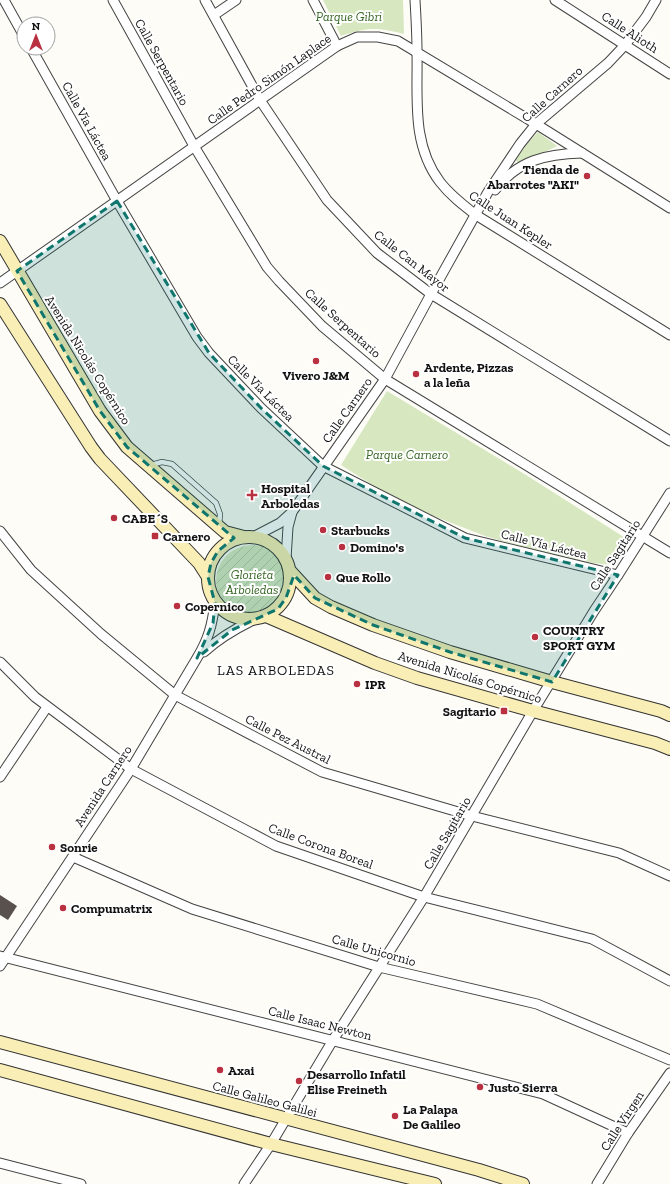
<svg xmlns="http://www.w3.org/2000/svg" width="670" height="1184" font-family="'Zilla Slab',serif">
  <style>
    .park { fill: #d7e8c0 }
    .garden { fill: url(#garden-furrows) }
    .building { fill: #59514e }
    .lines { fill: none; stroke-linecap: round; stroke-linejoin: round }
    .lane-casing { stroke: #444; stroke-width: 6 }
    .street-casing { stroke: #444; stroke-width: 11 }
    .secondary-casing { stroke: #333; stroke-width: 14 }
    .lane { stroke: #fff; stroke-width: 4.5 }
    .street { stroke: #fff; stroke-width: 9 }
    .secondary { stroke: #f9eeb5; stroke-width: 12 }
    .marked { fill: #0f766e; fill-opacity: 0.2; stroke: #0f766e; stroke-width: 3; stroke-dasharray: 8 5; stroke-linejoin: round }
    .poi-dot { fill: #b93140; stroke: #fff; stroke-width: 1.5 }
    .labels { text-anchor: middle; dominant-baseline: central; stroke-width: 4; stroke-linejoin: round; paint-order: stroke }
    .park-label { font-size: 13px; font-style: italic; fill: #366624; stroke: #fff }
    .street-label { font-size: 13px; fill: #111; stroke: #fff }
    .poi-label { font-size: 13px; font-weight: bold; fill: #111; stroke: #fff; text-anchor: start }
    .neighbourhood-label { font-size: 14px; letter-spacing: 1px; fill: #111; stroke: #fff }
  </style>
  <defs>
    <pattern id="garden-furrows" width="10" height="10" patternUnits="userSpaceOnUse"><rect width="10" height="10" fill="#d7e8c0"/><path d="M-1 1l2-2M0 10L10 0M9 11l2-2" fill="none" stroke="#b8c6a4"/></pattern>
  </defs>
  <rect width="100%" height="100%" fill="#fefcf6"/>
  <g class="park">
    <path d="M323 0H403L404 34C376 27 368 27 341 36Z"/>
    <path d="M538 132 557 146 520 164 513 158Z"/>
    <path d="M387 391 526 475 627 539 610 565 569 560 485 536 431 515 388 495 341 465Z"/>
  </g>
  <circle class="garden" cx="252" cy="581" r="36"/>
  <path class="building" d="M0 895 17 906 8 920 0 915Z"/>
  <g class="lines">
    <defs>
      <path id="lane" d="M151 465 162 462 172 464 216 503 220 514 219 525"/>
      <g id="street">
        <path d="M4 0 24 36"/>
        <path d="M113 0 194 146 267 267 279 281 322 326 385 379 670 553"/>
        <path d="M205 0 260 100 327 200 377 253 431 294 670 441"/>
        <path d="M313 0 337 46"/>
        <path d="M415 0C416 17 417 35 417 52 418 97 411 144 440 182 450 195 463 205 476 215L670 335"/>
        <path d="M555 0 670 74"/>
        <path d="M214 15 236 0"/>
        <path d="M31 48 117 201 197 337 209 353 261 408 323 466 465 538 618 575"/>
        <path d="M495 190C518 160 546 154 582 153"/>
        <path d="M0 283 337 46 357 37H378L398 41 536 124 670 208"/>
        <path d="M0 531 31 570 101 634 175 695 322 772 472 816 619 853 670 876"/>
        <path d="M253 537 280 523 292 512 385 379 431 294 488 192 520 144 536 124 608 63 625 45 646 17 656 0"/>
        <path d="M286 559 288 527 292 512"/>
        <path d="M204 652C219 638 235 629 253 620"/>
        <path d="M0 662 35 697 131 769 276 846 424 897 592 939 670 981"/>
        <path d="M0 777 47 707"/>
        <path d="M73 857 192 909 379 967 537 1004 670 1060"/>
        <path d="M0 956 543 1094 628 1133"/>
        <path d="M0 966 131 769 197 658C209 638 212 625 215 603"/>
        <path d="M0 1163 81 1184"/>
        <path d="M244 1184 271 1144 333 1040 424 897 533 711 594 611 618 575 670 493"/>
        <path d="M597 1184 628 1133 670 1073"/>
      </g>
      <g id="secondary">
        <path d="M0 241 100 411 127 447 225 532 244 537"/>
        <path d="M0 304 91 447 100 459 199 563 208 577"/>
        <circle cx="249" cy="578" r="41"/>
        <path d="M291 572 315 598 331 607 373 625 450 652 552 682 661 711 670 715"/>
        <path d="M266 616 375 663 417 678 533 711 655 743 670 749"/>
        <path d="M0 1042 479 1170 523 1184"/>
        <path d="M0 1070 271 1144 435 1184"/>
      </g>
    </defs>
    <use href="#lane" class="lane-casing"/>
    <use href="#street" class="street-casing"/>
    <use href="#secondary" class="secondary-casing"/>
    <use href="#lane" class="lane"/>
    <use href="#street" class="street"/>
    <use href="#secondary" class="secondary"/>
  </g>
  <path class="marked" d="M117 201 209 353 261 408 323 466 465 538 618 575 552 682 450 652 373 625 315 598 294 575 286 598 278 609 232 630 197 658 213 623 215 603 208 577 211 563 218 551 234 538 127 447 100 411 17 271Z"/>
  <g class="poi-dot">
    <circle cx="587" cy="176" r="4"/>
    <circle cx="316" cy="361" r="4"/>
    <circle cx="416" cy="374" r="4"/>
    <path d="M250 489h4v4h4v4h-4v4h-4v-4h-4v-4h4z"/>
    <circle cx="114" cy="518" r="4"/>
    <circle cx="323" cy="530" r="4"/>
    <rect x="151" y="532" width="8" height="8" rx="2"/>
    <circle cx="342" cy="547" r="4"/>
    <circle cx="328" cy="577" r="4"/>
    <circle cx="177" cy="606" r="4"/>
    <circle cx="535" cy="637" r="4"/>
    <circle cx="357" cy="684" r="4"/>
    <rect x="500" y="707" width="8" height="8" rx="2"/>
    <circle cx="52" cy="847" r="4"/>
    <circle cx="63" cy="908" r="4"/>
    <circle cx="220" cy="1070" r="4"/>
    <circle cx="299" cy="1081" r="4"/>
    <circle cx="480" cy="1087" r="4"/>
    <circle cx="395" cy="1116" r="4"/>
  </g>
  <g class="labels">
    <g class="park-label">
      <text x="349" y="16">Parque Gibri</text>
      <text x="407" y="454">Parque Carnero</text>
      <text x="252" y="574">Glorieta<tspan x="252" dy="15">Arboledas</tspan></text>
    </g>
    <g class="street-label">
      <text transform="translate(630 32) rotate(33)">Calle Alioth</text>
      <text transform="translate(162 62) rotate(61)">Calle Serpentario</text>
      <text transform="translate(269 79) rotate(-35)">Calle Pedro Simón Laplace</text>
      <text transform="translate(552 94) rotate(-42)">Calle Carnero</text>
      <text transform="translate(87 121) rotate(61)">Calle Vía Láctea</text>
      <text transform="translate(511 220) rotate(33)">Calle Juan Kepler</text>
      <text transform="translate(412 261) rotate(38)">Calle Can Mayor</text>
      <text transform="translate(343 323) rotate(42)">Calle Serpentario</text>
      <text transform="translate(88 360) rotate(58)">Avenida Nicolás Copérnico</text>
      <text transform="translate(261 388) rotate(45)">Calle Vía Láctea</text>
      <text transform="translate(347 410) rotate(-55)">Calle Carnero</text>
      <text transform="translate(544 544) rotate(14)">Calle Vía Láctea</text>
      <text transform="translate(615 555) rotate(-57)">Calle Sagitario</text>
      <text transform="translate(470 677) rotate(17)">Avenida Nicolás Copérnico</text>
      <text transform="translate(288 739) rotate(27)">Calle Pez Austral</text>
      <text transform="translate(103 786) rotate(-57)">Avenida Carnero</text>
      <text transform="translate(447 833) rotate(-60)">Calle Sagitario</text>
      <text transform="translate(321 846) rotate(20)">Calle Corona Boreal</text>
      <text transform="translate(374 950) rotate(16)">Calle Unicornio</text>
      <text transform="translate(320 1023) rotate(14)">Calle Isaac Newton</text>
      <text transform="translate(265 1099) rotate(15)">Calle Galileo Galilei</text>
      <text transform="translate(622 1121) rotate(-57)">Calle Virgen</text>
    </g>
    <g class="poi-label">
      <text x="579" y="169" text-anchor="end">Tienda de<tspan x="579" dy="15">Abarrotes "AKI"</tspan></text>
      <text x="424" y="367">Ardente, Pizzas<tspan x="424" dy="15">a la leña</tspan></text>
      <text x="316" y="375" text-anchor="middle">Vivero J&amp;M</text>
      <text x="261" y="488">Hospital<tspan x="261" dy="15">Arboledas</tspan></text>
      <text x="122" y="518">CABE´S</text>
      <text x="331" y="530">Starbucks</text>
      <text x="163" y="536">Carnero</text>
      <text x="350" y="547">Domino's</text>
      <text x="336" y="577">Que Rollo</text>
      <text x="185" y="606">Copernico</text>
      <text x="543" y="630">COUNTRY<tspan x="543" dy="15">SPORT GYM</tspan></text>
      <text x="365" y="684">IPR</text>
      <text x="496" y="711" text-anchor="end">Sagitario</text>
      <text x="60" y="847">Sonrie</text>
      <text x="71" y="908">Compumatrix</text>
      <text x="228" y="1070">Axai</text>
      <text x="307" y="1074">Desarrollo Infatil<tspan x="307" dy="15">Elise Freineth</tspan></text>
      <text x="488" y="1087">Justo Sierra</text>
      <text x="403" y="1109">La Palapa<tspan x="403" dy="15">De Galileo</tspan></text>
    </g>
    <g class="neighbourhood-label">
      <text x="276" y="670">LAS ARBOLEDAS</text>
    </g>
  </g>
  <g transform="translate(36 36)"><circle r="19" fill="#ffffff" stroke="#a0a0a0"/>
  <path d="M0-3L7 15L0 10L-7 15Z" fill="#b93140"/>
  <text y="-6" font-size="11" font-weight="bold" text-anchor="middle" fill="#111111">N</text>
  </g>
</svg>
